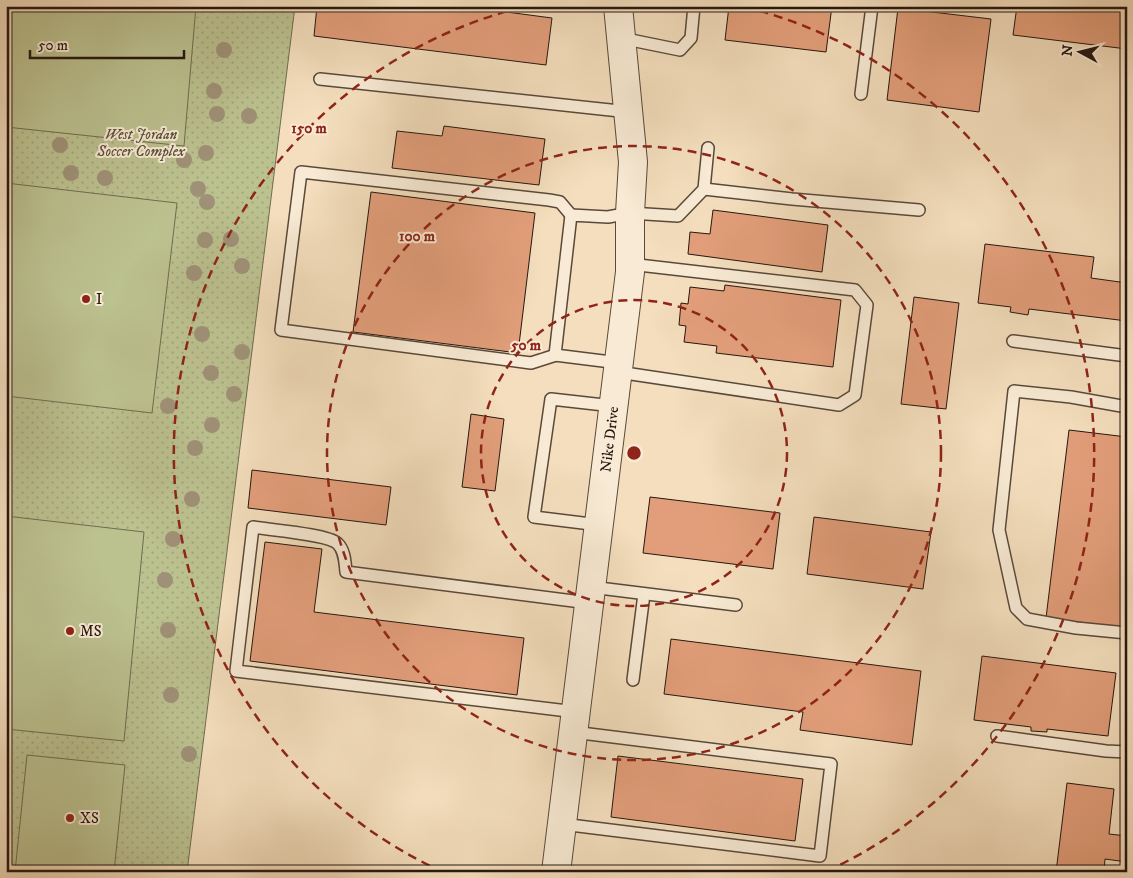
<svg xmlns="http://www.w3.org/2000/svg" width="1133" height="878" font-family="'IM FELL DW Pica',serif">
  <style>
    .grass { fill: url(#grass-dots); stroke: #706c50 }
    .pitch { fill: #bcc190; stroke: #706c50 }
    .building { fill: #e29e7a; stroke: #251710 }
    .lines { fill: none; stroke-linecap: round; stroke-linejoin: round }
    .service-casing { stroke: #59493b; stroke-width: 14 }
    .tertiary-casing { stroke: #59493b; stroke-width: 30 }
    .service { stroke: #f8ead4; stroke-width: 11 }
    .tertiary { stroke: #f8ead4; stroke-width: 28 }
    .tree { fill: #9f9177 }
    .ring { fill: none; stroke: #8f2418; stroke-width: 2.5; stroke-dasharray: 9 6 }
    .poi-dot { fill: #8f2418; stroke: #f8ead4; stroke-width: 2 }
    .labels { text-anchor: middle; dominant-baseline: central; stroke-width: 4; stroke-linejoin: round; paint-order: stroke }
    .park-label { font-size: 15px; font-style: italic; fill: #5a523d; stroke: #f8ead4 }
    .poi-label { font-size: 15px; fill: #251710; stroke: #f8ead4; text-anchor: start }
    .street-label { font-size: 15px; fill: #251710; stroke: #f8ead4 }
    .centre { fill: #8f2418; stroke: #f8ead4; stroke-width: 2.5 }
    .ring-label { font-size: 15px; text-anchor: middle; font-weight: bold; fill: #8f2418; stroke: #f8ead4; stroke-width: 4; stroke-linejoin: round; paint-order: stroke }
  </style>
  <defs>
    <pattern id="grass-dots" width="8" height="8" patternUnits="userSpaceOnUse" patternTransform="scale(1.25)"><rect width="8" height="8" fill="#bcc190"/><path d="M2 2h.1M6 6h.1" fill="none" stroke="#a1a57b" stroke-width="1.8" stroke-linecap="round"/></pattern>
  </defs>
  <rect width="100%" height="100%" fill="#f4debd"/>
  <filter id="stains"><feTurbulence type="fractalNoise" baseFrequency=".004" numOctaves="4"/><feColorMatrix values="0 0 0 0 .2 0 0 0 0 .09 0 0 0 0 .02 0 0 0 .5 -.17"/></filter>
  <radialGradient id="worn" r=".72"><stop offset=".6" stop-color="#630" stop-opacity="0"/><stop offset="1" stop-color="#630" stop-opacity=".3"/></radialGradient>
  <path class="grass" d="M6 6H295L187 872H6Z"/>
  <g class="pitch">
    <path d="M6 6H196L184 146 6 127Z"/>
    <path d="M6 183 177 203 152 413 6 396Z"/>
    <path d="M6 516 144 532 124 741 6 729Z"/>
    <path d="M27 755 125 765 114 872H15Z"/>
  </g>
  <g class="building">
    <path d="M317 6H461L552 18 546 65 314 36Z"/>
    <path d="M729 6H832L826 52 725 40Z"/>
    <path d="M1017 6H1096L1127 10V49L1013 35Z"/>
    <path d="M898 8 991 19 979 112 887 100Z"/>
    <path d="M444 126 545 139 539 185 392 168 397 131 442 136Z"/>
    <path d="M371 192 535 213 518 353 353 332Z"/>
    <path d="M713 210 828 225 822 272 688 254 690 232 710 234Z"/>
    <path d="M985 244 1094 257 1091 278 1127 283V321L1029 309 1028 315 1010 312 1011 307 978 303Z"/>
    <path d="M725 285 841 300 833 367 716 353 717 346 684 342 686 326 679 325 681 303 688 304 690 287 724 291Z"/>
    <path d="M914 297 959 303 946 409 901 404Z"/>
    <path d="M471 414 504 419 495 491 462 487Z"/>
    <path d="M1069 430 1127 437V628L1046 618Z"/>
    <path d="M252 470 391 487 386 525 248 508Z"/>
    <path d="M650 497 780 513 773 569 643 553Z"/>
    <path d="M814 517 931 532 923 589 807 574Z"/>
    <path d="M265 542 322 549 314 612 524 638 517 695 250 661Z"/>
    <path d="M671 639 921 671 912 745 800 730 803 712 664 694Z"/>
    <path d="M982 656 1116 673 1108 736 1047 729V732L1031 731V727L974 720Z"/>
    <path d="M618 756 803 779 795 841 611 817Z"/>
    <path d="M1067 783 1114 789 1109 834 1127 836V862L1105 859 1104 872H1056Z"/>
  </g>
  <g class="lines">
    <defs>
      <g id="service">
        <path d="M621 38 680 50 691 38 694 6"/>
        <path d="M320 79 629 112"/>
        <path d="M861 94 872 6"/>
        <path d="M704 189 792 199 919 210"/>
        <path d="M1013 341 1127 356"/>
        <path d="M556 355 531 363 281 330 301 172 549 200 560 202 571 215"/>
        <path d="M619 363 555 355 571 215 608 217 630 213 678 216 704 189 708 148"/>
        <path d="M618 372 839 405 855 395 867 305 855 290 630 264"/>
        <path d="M1127 407 1071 397 1014 391 999 530 1016 608 1027 619 1076 628 1127 633"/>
        <path d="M599 525 534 517 551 399 613 406"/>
        <path d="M591 587 736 605"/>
        <path d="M633 680 644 594"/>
        <path d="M576 712 236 671 253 527C269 530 326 534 337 543 345 550 345 563 346 572L589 603"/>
        <path d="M997 736 1106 751 1127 752"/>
        <path d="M562 824 820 856 831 764 573 732"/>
      </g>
      <g id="tertiary">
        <path id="s1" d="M556 872 630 272V213L633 162 618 6"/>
      </g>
    </defs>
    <use href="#service" class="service-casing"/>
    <use href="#tertiary" class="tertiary-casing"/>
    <use href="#service" class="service"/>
    <use href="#tertiary" class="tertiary"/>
  </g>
  <g class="tree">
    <circle cx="224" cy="50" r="8"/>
    <circle cx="214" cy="91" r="8"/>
    <circle cx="217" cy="114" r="8"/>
    <circle cx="249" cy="116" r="8"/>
    <circle cx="60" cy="145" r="8"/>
    <circle cx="206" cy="153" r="8"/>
    <circle cx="184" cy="160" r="8"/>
    <circle cx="71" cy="173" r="8"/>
    <circle cx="105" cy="178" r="8"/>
    <circle cx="198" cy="189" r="8"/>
    <circle cx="207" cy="202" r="8"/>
    <circle cx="231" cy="239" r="8"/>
    <circle cx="205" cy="240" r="8"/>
    <circle cx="242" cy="266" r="8"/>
    <circle cx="194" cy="273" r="8"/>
    <circle cx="202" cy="334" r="8"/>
    <circle cx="242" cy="352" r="8"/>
    <circle cx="211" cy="373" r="8"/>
    <circle cx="234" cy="394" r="8"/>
    <circle cx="168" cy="406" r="8"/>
    <circle cx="212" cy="425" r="8"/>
    <circle cx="195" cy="448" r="8"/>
    <circle cx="192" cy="499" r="8"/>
    <circle cx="173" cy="539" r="8"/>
    <circle cx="165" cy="580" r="8"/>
    <circle cx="168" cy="630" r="8"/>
    <circle cx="171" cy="695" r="8"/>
    <circle cx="189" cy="754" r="8"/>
  </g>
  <g class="ring">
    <circle cx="634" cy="453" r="153"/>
    <circle cx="634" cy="453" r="307"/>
    <path d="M443 872A460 460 0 0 1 523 7M745 7A460 460 0 0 1 825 872"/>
  </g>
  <g class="poi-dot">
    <circle cx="86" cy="299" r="5"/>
    <circle cx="70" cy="631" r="5"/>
    <circle cx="70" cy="818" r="5"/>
  </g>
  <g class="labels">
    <g class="park-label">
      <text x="141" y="134">West Jordan<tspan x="141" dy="17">Soccer Complex</tspan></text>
    </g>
    <g class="poi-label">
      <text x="96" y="299">I</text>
      <text x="80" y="631">MS</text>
      <text x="80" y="818">XS</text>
    </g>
    <g class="street-label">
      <text stroke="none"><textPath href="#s1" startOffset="436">Nike Drive</textPath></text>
    </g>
  </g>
  <circle cx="634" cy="453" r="8" class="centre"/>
  <g class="ring-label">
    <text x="309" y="133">150 m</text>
    <text x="417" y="241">100 m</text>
    <text x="526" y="350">50 m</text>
  </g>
  <rect width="1133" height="878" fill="none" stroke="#f4debd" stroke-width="25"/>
  <rect x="8" y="8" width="1118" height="863" fill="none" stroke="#251710" stroke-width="2.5"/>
  <rect x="12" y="12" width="1108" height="853" fill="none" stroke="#251710"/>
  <g transform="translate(1080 52) rotate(277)" stroke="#f8ead4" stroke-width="4" paint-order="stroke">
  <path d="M0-4L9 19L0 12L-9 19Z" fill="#251710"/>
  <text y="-8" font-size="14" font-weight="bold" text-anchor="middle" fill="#251710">N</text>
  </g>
  <path d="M30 50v8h154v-8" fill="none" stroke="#251710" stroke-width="2.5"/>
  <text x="38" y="50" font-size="15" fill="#251710" stroke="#f8ead4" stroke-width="4" paint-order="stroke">50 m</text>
  <rect width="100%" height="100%" filter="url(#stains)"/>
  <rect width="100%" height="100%" fill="url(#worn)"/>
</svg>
